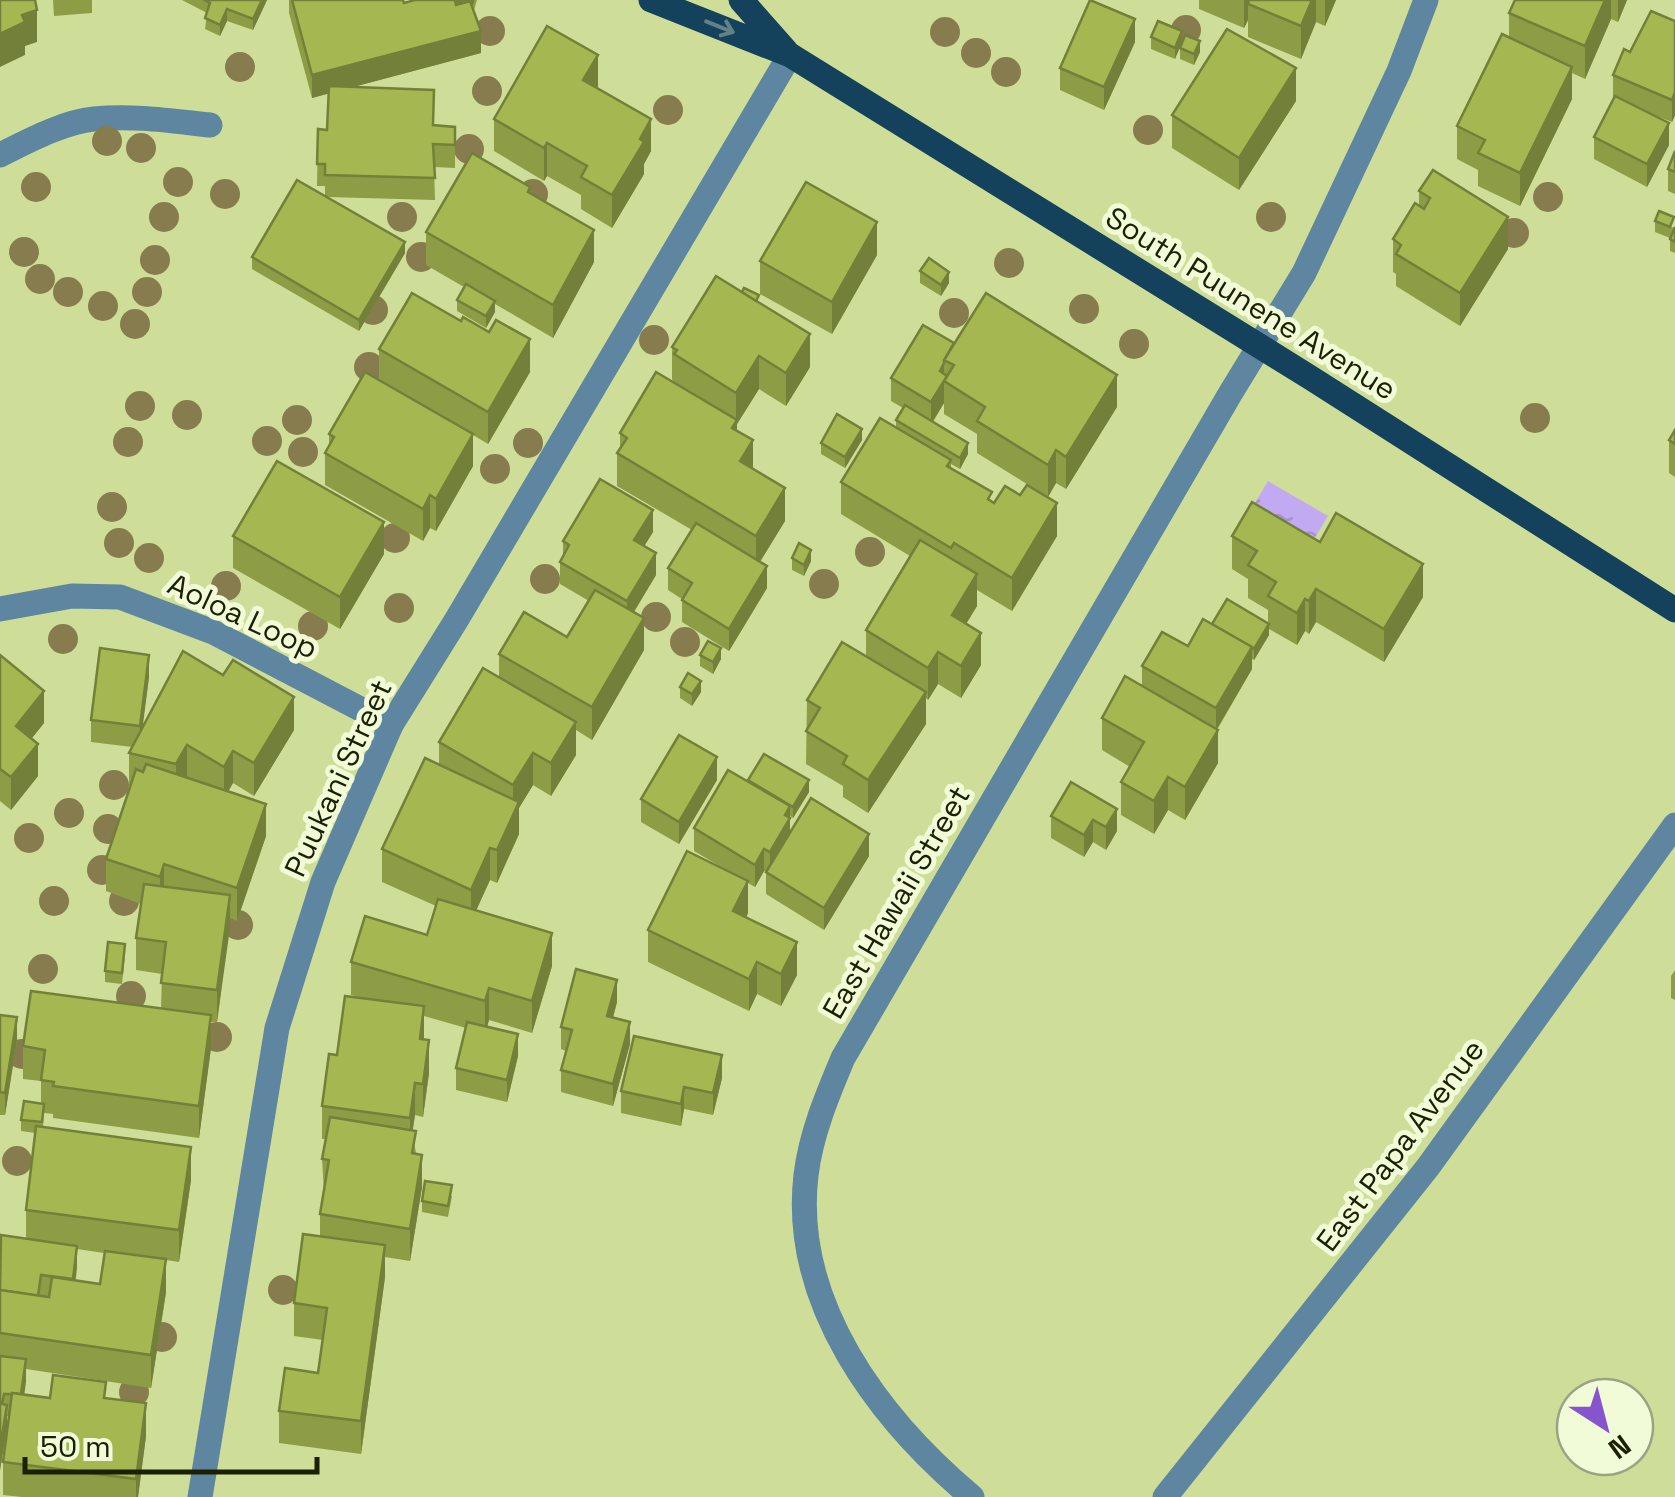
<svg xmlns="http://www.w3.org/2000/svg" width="1675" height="1497" font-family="'Space Grotesk',sans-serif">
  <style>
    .water { fill: url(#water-ripples) }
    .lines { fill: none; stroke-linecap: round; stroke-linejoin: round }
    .minor { stroke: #5f86a0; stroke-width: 25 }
    .major { stroke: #14415b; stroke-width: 25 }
    .tree { fill: #877c4d }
    .wall { fill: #8d9d46; fill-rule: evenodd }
    .shaded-wall { fill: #738039 }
    .building { fill: #a4b751; stroke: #738039; stroke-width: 2.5 }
    .oneway { stroke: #628287 }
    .labels { text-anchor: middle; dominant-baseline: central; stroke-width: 10; stroke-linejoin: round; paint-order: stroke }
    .street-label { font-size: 30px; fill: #1b2005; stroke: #f2fbd8 }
  </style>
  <defs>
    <pattern id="water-ripples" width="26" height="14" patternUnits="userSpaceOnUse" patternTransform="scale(2.5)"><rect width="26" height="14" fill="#c2aaf3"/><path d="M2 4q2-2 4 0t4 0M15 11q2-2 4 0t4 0" fill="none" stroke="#a692cf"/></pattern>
  </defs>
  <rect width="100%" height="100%" fill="#cede98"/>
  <path class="water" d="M1268 481 1328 516 1308 549 1249 513Z"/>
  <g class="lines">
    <g class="minor">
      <path d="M0 155C28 141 63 122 94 119 133 115 172 121 210 125"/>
      <path d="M0 609 72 596 120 597 213 632 391 725"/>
      <path d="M200 1497 277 1028 323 882 391 725 457 619 790 55"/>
      <path d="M972 1497C879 1419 791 1303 806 1175 811 1134 827 1096 843 1058L1230 394 1304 273 1399 71 1426 0"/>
      <path d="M1165 1497 1428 1167 1675 825"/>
    </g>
    <g class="major">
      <path d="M651 0 790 55 1311 378 1675 610"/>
      <path d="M741 0 786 51"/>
    </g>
  </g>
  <g class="tree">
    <circle cx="1186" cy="30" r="15"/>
    <circle cx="490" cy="31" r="15"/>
    <circle cx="945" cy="32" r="15"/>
    <circle cx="976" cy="53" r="15"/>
    <circle cx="240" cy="67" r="15"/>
    <circle cx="1006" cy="72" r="15"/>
    <circle cx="487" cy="91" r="15"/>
    <circle cx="668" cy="110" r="15"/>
    <circle cx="1148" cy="130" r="15"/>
    <circle cx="107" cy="141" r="15"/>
    <circle cx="141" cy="148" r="15"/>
    <circle cx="469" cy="149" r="15"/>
    <circle cx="178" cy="182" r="15"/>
    <circle cx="36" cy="187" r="15"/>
    <circle cx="225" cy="194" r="15"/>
    <circle cx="533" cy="194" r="15"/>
    <circle cx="1548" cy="197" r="15"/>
    <circle cx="164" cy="217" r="15"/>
    <circle cx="402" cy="217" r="15"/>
    <circle cx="1271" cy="217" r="15"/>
    <circle cx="1514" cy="233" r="15"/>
    <circle cx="24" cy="252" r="15"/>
    <circle cx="421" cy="257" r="15"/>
    <circle cx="155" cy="260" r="15"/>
    <circle cx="1009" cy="263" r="15"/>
    <circle cx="40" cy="279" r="15"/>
    <circle cx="68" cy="292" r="15"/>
    <circle cx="147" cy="292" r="15"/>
    <circle cx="103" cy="306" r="15"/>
    <circle cx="1084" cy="309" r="15"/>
    <circle cx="373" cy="310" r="15"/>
    <circle cx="954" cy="313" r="15"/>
    <circle cx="135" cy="324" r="15"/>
    <circle cx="654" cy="340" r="15"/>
    <circle cx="1134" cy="344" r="15"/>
    <circle cx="369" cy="367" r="15"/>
    <circle cx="140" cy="406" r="15"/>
    <circle cx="187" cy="415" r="15"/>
    <circle cx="1535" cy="418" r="15"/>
    <circle cx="297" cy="420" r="15"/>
    <circle cx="267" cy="441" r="15"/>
    <circle cx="128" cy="442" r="15"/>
    <circle cx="528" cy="443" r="15"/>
    <circle cx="303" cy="452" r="15"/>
    <circle cx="495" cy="469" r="15"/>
    <circle cx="112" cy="507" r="15"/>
    <circle cx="395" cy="538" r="15"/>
    <circle cx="119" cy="543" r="15"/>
    <circle cx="870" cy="552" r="15"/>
    <circle cx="149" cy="558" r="15"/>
    <circle cx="545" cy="579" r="15"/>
    <circle cx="824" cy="584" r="15"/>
    <circle cx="226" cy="586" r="15"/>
    <circle cx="399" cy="608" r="15"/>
    <circle cx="656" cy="617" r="15"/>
    <circle cx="313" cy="626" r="15"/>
    <circle cx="63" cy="639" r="15"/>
    <circle cx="685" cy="642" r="15"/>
    <circle cx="114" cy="785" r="15"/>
    <circle cx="69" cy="813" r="15"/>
    <circle cx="108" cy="829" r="15"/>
    <circle cx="29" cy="838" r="15"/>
    <circle cx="102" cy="870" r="15"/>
    <circle cx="54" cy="901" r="15"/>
    <circle cx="124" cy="901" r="15"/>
    <circle cx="238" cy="925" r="15"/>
    <circle cx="43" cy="969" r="15"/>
    <circle cx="131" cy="996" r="15"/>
    <circle cx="217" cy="1037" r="15"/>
    <circle cx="22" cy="1054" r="15"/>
    <circle cx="17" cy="1161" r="15"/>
    <circle cx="283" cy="1290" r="15"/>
    <circle cx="162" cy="1337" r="15"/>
    <circle cx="134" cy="1392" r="15"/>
  </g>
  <g class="wall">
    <path d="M53 0H92V13L54 16Z"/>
    <path d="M182 0H267L253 30 227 21 220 36 205 29 207 13Z"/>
    <path d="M289 0H403L404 3 477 0 474 10 481 53 353 87 434 125 455 127V168L434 167 435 200 327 197 405 253 359 331 252 269V257L325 196V186H317L318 129 327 130 329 93 312 98 289 13Z"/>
    <path d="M1199 0H1336L1325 26 1316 22 1301 59 1248 37V20L1244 28 1199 9Z"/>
    <path d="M1515 0H1627L1618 22 1611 19 1585 79 1572 73V99L1520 206 1478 186V170L1457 159V126L1509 37V13Z"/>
    <path d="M1675 21V115L1672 122 1644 111 1669 145 1647 187 1594 159V137L1614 98H1613V75L1630 52Z"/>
    <path d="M1182 31 1175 59 1151 49V37Z"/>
    <path d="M1135 42 1104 110 1060 90V68Z"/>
    <path d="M1180 48 1200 52 1194 65 1180 59Z"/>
    <path d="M598 88 651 151 644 164V174L612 228 581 209V195L547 176 544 181 494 151V119Z"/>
    <path d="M1296 101 1239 190 1172 148V115Z"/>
    <path d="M1675 151V194L1668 191V169Z"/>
    <path d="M1419 191 1508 249 1460 326 1396 286V274L1393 272V239L1419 206Z"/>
    <path d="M530 193 594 262 553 338 495 304V312L486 328 457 311V300L464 287 426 265V232Z"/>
    <path d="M1655 221 1674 228 1675 227V253L1670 251V238L1655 232Z"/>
    <path d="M877 255 832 334 760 294V261Z"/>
    <path d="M920 271 949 283 941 296 920 283Z"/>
    <path d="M759 302 810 367 786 406 759 389 737 424V430L753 469 785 521 760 562 767 588 729 651 682 622V599L668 590V568L692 530 617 486V453L620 449V433L674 383 672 379V347Z"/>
    <path d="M954 343 1117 407 1066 489 1056 483 1048 497 977 453V434L944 414V403L933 422 968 454 960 469 951 464V468L992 502 1057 536 1012 611 977 590V606L966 624 981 665 961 698 938 684 928 700 926 698V724L868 813 843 797V786L806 764 807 700 866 656V630L910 556 841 514V482L896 427V420L903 408 891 401V378Z"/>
    <path d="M379 349 530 372 488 444 473 435V466L436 531 430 528 423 541 325 485V453L329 446V434L379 380Z"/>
    <path d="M1675 430V477L1669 473V440Z"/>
    <path d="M862 440 845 468 821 454V443Z"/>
    <path d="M653 532 644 546 656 575 634 612 644 650 592 740 576 730V755L551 796 533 785 519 808V834L497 883 490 880 476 910 552 966 532 1033 489 1020 487 1027 518 1056 507 1102 456 1090V1068L466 1028 424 1016V1040L429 1073 423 1117 415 1115 412 1130 422 1187 410 1261 385 1257V1277L361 1454 279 1443V1411L318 1373 323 1340 294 1336V1303L320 1236V1214L324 1192 322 1159 326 1139H322V1106L337 1055 363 998 351 995V962L427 935 436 906 382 882V849L439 764V742L499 677V654L567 637 589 601 560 584V562L563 557V541Z"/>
    <path d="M233 536 384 554 340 629 233 568Z"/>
    <path d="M1232 536 1320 542 1423 597 1384 662 1316 622 1309 634 1305 631 1297 645 1269 629V635L1254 660 1252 659V669L1217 730 1218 763 1185 820 1168 810 1154 834 1121 815V782L1130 767 1102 750V718L1142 686V666L1188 646 1212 624 1268 623V610L1248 598V579L1232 569Z"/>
    <path d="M792 558 811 561 804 576 792 570Z"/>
    <path d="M0 655 44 723 32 738 38 776 11 810 0 801Z"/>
    <path d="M700 655 721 659 713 674 700 666Z"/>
    <path d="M149 677 142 727 294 730 254 796 233 783 228 791 266 836 237 921 230 918 217 1022H211V1048L199 1138 53 1118V1114L44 1113 43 1127 191 1180 179 1262 166 1260V1292L151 1388 26 1369 24 1394 50 1398H106L146 1436 138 1497H22L3 1495V1462L9 1417 7 1416V1427L0 1470V1241L26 1239V1210L35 1133 21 1131V1120L41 1103V1081L23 1079V1046L161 1008 162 974 136 970V938L141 904 106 891V859L131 786 129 785V753L132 747 91 742V720ZM77 1249 104 1253 100 1284 75 1281Z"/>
    <path d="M680 687 701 692 692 706 680 698Z"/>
    <path d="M717 780 679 844 641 822V799Z"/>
    <path d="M748 782 809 792 793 818 790 816V834L869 856 824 930 766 894V872L764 871 755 887 748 883V913L746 918 797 975 781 1006 757 994 749 1011 648 962V930L728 871 694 851V828Z"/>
    <path d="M1071 782 1117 831 1106 850 1093 842 1084 857 1051 838V816Z"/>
    <path d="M125 955 122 984 105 982V971Z"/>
    <path d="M1675 970V1000L1671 998V976Z"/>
    <path d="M617 1002 613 1018 630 1044 613 1106 561 1092V1070L566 1051 561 1049V1027Z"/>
    <path d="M0 1015 17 1040 5 1115H0Z"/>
    <path d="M722 1078 713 1115 684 1109 681 1126 621 1113V1091Z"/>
    <path d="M452 1196 448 1217 422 1212V1201Z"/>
  </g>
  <g class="shaded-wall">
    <path d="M262 0H267L253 30V19Z"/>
    <path d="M1244 0H1256L1248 4V20L1244 28Z"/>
    <path d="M1312 0H1316V22L1301 59V26Z"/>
    <path d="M1325 0H1336L1325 26Z"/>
    <path d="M1605 0H1611V19L1585 79V46Z"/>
    <path d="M1618 0H1627L1618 22Z"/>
    <path d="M227 9V21L220 36V25Z"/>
    <path d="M37 10V42L25 46V55L0 67V34L22 15Z"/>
    <path d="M1135 19V42L1104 110V87Z"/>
    <path d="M481 31V53L312 98V75Z"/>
    <path d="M1182 31V43L1175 59V48Z"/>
    <path d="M1200 41V52L1194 65V54Z"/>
    <path d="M598 55V88L583 113V80Z"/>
    <path d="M1572 67V99L1520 206V173Z"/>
    <path d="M1296 68V101L1239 190V158Z"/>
    <path d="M1675 92V115L1672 122V100Z"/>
    <path d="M651 119V151L644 164V174L612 228V195Z"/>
    <path d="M1669 123V145L1647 187V164Z"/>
    <path d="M547 143V176L544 181V148Z"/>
    <path d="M1508 217V249L1460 326V293Z"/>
    <path d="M877 222V255L832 334V302Z"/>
    <path d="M594 230V262L553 338V305Z"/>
    <path d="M405 242V253L359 331V320Z"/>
    <path d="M949 272V283L941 296V285Z"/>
    <path d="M495 301V312L486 328V316Z"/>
    <path d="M810 334V367L786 406V373Z"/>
    <path d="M530 339V372L488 444V412Z"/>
    <path d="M759 356V389L737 424V453L732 428 736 421V393Z"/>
    <path d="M944 363V403L931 424V402L940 371Z"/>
    <path d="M1117 375V407L1066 489V457Z"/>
    <path d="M862 429V440L845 468V457Z"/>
    <path d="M473 434V466L436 531V499Z"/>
    <path d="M753 440V472L740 461Z"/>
    <path d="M968 443V454L960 469V458Z"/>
    <path d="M1056 450V483L1048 497V465Z"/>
    <path d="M785 488V521L756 568V536Z"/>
    <path d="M430 495V528L423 541V509Z"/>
    <path d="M1057 503V536L1012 611V578Z"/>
    <path d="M653 510V532L634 563V540Z"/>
    <path d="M384 522V554L340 629V597Z"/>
    <path d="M811 550V561L804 576V565Z"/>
    <path d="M656 553V575L627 623V601Z"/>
    <path d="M1423 564V597L1384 662V629Z"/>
    <path d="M767 566V588L729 651V629Z"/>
    <path d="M977 574V606L952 647V615Z"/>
    <path d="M1316 589V622L1309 634V601Z"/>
    <path d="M1305 599V631L1297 645V613Z"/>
    <path d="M644 618V650L592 740V707Z"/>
    <path d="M1269 624V635L1254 660V649Z"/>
    <path d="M981 633V665L961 698V666Z"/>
    <path d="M1252 647V669L1216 730V708Z"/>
    <path d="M721 648V659L713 674V662Z"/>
    <path d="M938 652V684L928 700V668Z"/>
    <path d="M149 655V677L140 748V726Z"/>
    <path d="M701 681V692L692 706V694Z"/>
    <path d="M44 691V723L16 758V726Z"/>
    <path d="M926 692V724L868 813V780Z"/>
    <path d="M294 697V730L254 796V763Z"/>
    <path d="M576 722V755L551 796V763Z"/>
    <path d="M1218 730V763L1185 820V787Z"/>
    <path d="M38 744V776L11 810V777Z"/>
    <path d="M187 745V777L176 796V764Z"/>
    <path d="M233 751V783L224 799V767Z"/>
    <path d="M533 753V785L519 808V834L497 883V850L513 815V785Z"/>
    <path d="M717 757V780L679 844V822Z"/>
    <path d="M1168 777V810L1154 834V801Z"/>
    <path d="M809 780V792L793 818V807Z"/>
    <path d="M266 804V836L237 921V888Z"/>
    <path d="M790 806V840L770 874V852Z"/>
    <path d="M1117 809V831L1106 850V827Z"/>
    <path d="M1093 820V842L1084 857V835Z"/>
    <path d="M869 834V856L824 930V908Z"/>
    <path d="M490 848V880L471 922V890Z"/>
    <path d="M764 849V871L755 887V865Z"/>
    <path d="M164 864V897L160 910V877Z"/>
    <path d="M748 881V913L733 944V911Z"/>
    <path d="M230 895V928L217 1022V990Z"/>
    <path d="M552 933V966L532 1033V1001Z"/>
    <path d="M797 942V975L781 1006V974Z"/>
    <path d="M757 962V994L749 1011V979Z"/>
    <path d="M617 980V1002L607 1039V1016Z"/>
    <path d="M489 988V1020L485 1034V1001Z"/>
    <path d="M424 1006V1038L420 1072V1039Z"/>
    <path d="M211 1015V1048L199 1138V1106Z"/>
    <path d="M17 1017V1040L5 1115V1093Z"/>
    <path d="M630 1022V1044L613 1106V1084Z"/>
    <path d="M518 1034V1056L507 1102V1080Z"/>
    <path d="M429 1040V1073L423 1117V1084Z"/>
    <path d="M722 1055V1078L713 1115V1093Z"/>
    <path d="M415 1083V1115L410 1150V1118Z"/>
    <path d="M684 1087V1109L681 1126V1104Z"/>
    <path d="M191 1147V1180L179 1262V1230Z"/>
    <path d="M422 1155V1187L410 1261V1229Z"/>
    <path d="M385 1245V1277L361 1454V1421Z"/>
    <path d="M77 1246V1268L73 1302V1279Z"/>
    <path d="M166 1259V1292L151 1388V1355Z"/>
    <path d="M26 1359V1382L21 1418V1396Z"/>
    <path d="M146 1403V1436L138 1497H136V1479Z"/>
    <path d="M7 1405V1427L0 1470V1448Z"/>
  </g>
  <g class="building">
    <path d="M0 0H35L37 10 22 15 25 22 0 34Z"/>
    <path d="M204 0H262L253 19 227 9 220 25 205 18 210 3Z"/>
    <path d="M292 0H403L404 3 415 0H455L456 5 470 1 481 31 312 75Z"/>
    <path d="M455 0H473L472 4 470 1 462 3Z"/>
    <path d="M1090 0 1135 19 1104 87 1060 68Z"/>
    <path d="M1249 0H1312L1301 26 1248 4Z"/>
    <path d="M1515 0H1605L1585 46 1509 13Z"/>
    <path d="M1651 11 1675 21V92L1672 100 1613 75 1624 49 1630 52Z"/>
    <path d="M1158 21 1182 31 1175 48 1151 37Z"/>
    <path d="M547 26 598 55 583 80 651 119 640 139 644 142 612 195 581 177 587 166 547 143 544 148 494 119Z"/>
    <path d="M1227 29 1296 68 1239 158 1172 115Z"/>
    <path d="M1502 34 1572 67 1520 173 1478 153 1485 140 1457 126Z"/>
    <path d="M1185 35 1200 41 1194 54 1180 48Z"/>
    <path d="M329 86 434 90 433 125 455 127V145L433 144 435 178 325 175V164H317L318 129 327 130Z"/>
    <path d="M1615 96 1669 123 1647 164 1594 137Z"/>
    <path d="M1675 151V172L1668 169Z"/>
    <path d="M472 153 530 187 528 192 594 230 553 305 426 232Z"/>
    <path d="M1433 170 1508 217 1460 293 1396 254 1401 245 1393 239 1415 203 1424 209 1430 198 1419 191Z"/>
    <path d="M297 180 405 242 359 320 252 257Z"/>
    <path d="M806 182 877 222 832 302 760 261Z"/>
    <path d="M1659 211 1674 217 1670 227 1655 221Z"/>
    <path d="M1675 227V242L1670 239Z"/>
    <path d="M929 258 949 272 941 285 920 271Z"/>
    <path d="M716 276 810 334 786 373 759 356 736 393 674 354 677 350 672 347Z"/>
    <path d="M466 284 495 301 486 316 457 300Z"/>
    <path d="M744 288 759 295 756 301 742 292Z"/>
    <path d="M412 293 461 321 463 317 489 332 496 320 530 339 488 412 379 349Z"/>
    <path d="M986 293 1117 375 1066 457 1056 450 1048 465 977 421 985 407 944 381 954 365 944 360Z"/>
    <path d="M923 325 954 343 944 360V363L940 371 947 376 931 402 891 378Z"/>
    <path d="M365 372 473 434 436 499 430 495 423 509 325 453 334 437 329 434Z"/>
    <path d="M656 372 737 420 732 428 753 440 740 461 785 488 756 536 617 453 627 438 620 433Z"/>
    <path d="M905 405 968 443 960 458 896 420Z"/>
    <path d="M837 414 862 429 845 457 821 443Z"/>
    <path d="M880 418 951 460 947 466 992 492 988 499 994 503 1005 486 1020 495 1027 485 1057 503 1012 578 954 543 951 548 841 482Z"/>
    <path d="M1675 430V444L1669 440Z"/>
    <path d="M277 461 384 522 340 597 233 536Z"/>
    <path d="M600 479 653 510 634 540 656 553 627 601 560 562 569 545 563 541Z"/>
    <path d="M1252 502 1320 542 1336 513 1423 564 1384 629 1316 589 1309 601 1305 599 1297 613 1268 596 1276 582 1248 565 1257 551 1232 536Z"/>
    <path d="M696 523 767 566 729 629 682 600 692 583 668 568Z"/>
    <path d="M920 540 977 574 952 615 981 633 961 666 938 652 928 668 866 630Z"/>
    <path d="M799 543 811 550 804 565 792 558Z"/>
    <path d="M595 590 644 618 592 707 499 654 524 612 567 637Z"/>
    <path d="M1227 599 1269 624 1254 649 1212 624Z"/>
    <path d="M1203 619 1252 647 1216 708 1142 666 1162 632 1188 646Z"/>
    <path d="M708 641 721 648 713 662 700 655Z"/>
    <path d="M842 642 926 692 868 780 843 764 847 756 806 731 820 708 807 700Z"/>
    <path d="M100 648 149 655 140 726 91 720Z"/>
    <path d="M183 651 223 675 233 660 294 697 254 763 233 751 224 767 187 745 176 764 129 753Z"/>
    <path d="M0 655 44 691 16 726 38 744 11 777 0 769Z"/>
    <path d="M483 668 576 722 551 763 533 753 513 785 439 742Z"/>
    <path d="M688 673 701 681 692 694 680 687Z"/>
    <path d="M1125 676 1218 730 1185 787 1168 777 1154 801 1121 782 1144 742 1102 718Z"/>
    <path d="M679 735 717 757 679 822 641 799Z"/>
    <path d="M764 754 809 780 793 807 748 780Z"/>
    <path d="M425 758 519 802 497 850 490 848 471 890 382 849Z"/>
    <path d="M146 764 266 804 237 888 164 864 160 877 106 859 136 769 143 772Z"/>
    <path d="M728 770 790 806 785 815 790 818 770 852 764 849 755 865 694 828Z"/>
    <path d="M1071 782 1117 809 1106 827 1093 820 1084 835 1051 816Z"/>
    <path d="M811 798 869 834 824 908 766 872Z"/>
    <path d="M687 851 748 881 733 911 797 942 781 974 757 962 749 979 648 930Z"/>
    <path d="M144 884 230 895 217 990 161 983 166 942 136 938Z"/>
    <path d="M438 899 552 933 532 1001 489 988 485 1001 351 962 365 916 427 935Z"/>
    <path d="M108 942 125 944 122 973 105 971Z"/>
    <path d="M576 969 617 980 607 1016 630 1022 613 1084 561 1070 572 1030 561 1027Z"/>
    <path d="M31 991 211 1015 199 1106 53 1086 54 1082 41 1080 45 1050 23 1046Z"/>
    <path d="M345 996 424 1006 420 1039 429 1040 423 1084 415 1083 410 1118 322 1106 329 1054 337 1055Z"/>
    <path d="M0 1015 17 1017 5 1093 0 1092Z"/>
    <path d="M467 1022 518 1034 507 1080 456 1068Z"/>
    <path d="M634 1036 722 1055 713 1093 684 1087 681 1104 621 1091Z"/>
    <path d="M24 1101 44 1104 42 1122 21 1120Z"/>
    <path d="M330 1117 416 1131 412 1153 422 1155 410 1229 320 1214 329 1160 322 1159Z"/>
    <path d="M36 1126 191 1147 179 1230 26 1210Z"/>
    <path d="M425 1181 452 1185 448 1206 422 1201Z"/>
    <path d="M303 1234 385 1245 361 1421 279 1411 285 1368 318 1373 327 1308 294 1303Z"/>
    <path d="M1 1235 77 1246 73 1279 41 1275 38 1296 0 1290Z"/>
    <path d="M105 1251 166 1259 151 1355 0 1333V1290L49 1297 52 1277 100 1284Z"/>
    <path d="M0 1356 26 1359 21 1394H4L2 1404 7 1405 0 1448Z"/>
    <path d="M53 1375 106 1382 104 1398 146 1403 136 1479 3 1462 12 1393 50 1398Z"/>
  </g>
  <defs><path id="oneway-shaft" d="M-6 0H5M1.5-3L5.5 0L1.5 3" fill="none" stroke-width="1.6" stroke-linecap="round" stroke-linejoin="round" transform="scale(2.5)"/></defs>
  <use class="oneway" href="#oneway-shaft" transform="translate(720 27) rotate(22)"/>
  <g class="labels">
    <g class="street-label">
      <text transform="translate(1251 303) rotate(32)">South Puunene Avenue</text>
      <text transform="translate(243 616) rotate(25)">Aoloa Loop</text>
      <text transform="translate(338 778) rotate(-65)">Puukani Street</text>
      <text transform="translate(896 902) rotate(-60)">East Hawaii Street</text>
      <text transform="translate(1400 1145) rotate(-53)">East Papa Avenue</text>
    </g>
  </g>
  <g transform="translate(1605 1427) rotate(144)"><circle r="48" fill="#f2fbd8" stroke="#9ca384" stroke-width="2.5"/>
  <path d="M0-8L18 38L0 25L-18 38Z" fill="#8555ce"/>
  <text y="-15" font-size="28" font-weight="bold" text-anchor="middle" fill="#1b2005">N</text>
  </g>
  <path d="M25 1457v15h292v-15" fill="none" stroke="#1b2005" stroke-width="5"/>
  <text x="40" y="1457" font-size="30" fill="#1b2005" stroke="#f2fbd8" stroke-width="8" paint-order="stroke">50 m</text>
</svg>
